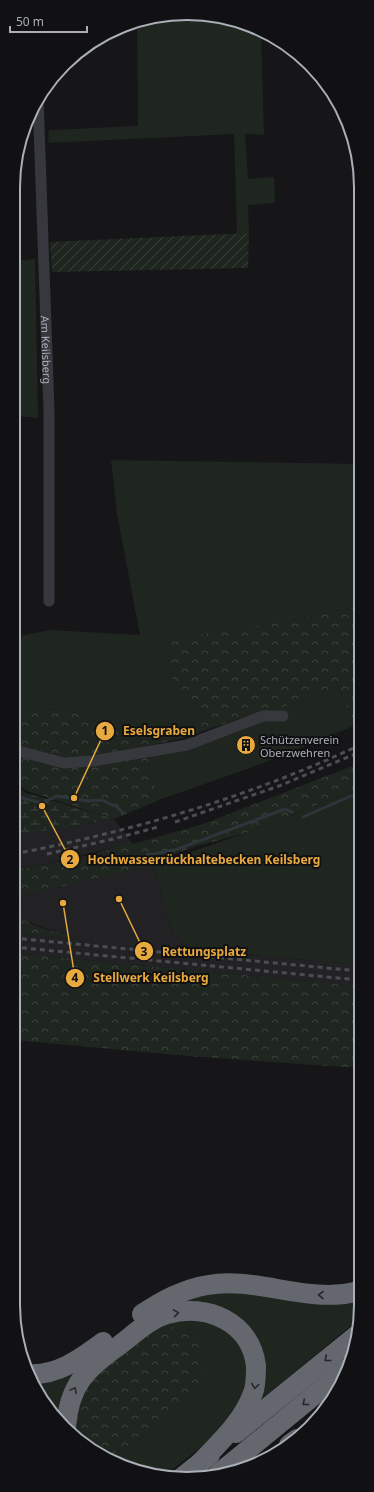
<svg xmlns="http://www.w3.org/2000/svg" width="374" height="1492" font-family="'Noto Sans',sans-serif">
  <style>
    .built { fill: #222225 }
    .grass { fill: #1e261f }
    .forest { fill: url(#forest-crowns) }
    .wetland { fill: url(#wetland-marsh) }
    .garden { fill: url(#garden-furrows) }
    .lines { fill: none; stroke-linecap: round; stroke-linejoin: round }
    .stream { stroke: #2d353b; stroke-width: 3 }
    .street { stroke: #37383d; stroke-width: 11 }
    .highway { stroke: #64676e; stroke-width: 20 }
    .rail { stroke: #4b4d52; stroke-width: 3; stroke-dasharray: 5 4; stroke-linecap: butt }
    .oneway { stroke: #26262a }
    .labels { text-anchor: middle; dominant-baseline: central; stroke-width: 4; stroke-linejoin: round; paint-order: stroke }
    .street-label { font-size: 11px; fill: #a9aeb7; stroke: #111113 }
    .poi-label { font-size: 11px; fill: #a9aeb7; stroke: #111113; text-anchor: start }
    .rim { fill: none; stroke: #a9aeb7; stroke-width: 2 }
    .leader { fill: none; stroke: #e8a93e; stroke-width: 1.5 }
    .callout-dot { fill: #e8a93e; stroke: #111113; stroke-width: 1.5 }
    .mark-label { font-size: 12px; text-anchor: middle; font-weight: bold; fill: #111 }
    .callout-label { font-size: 12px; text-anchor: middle; font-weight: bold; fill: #e8a93e; stroke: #111113; stroke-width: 4; stroke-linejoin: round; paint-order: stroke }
  </style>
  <defs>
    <pattern id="forest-crowns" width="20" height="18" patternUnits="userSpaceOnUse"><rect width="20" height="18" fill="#1e261f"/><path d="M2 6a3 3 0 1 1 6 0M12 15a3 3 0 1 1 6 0" fill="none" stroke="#3c433d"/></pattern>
    <pattern id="wetland-marsh" width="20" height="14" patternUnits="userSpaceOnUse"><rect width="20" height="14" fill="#1e261f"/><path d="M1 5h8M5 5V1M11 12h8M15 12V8" fill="none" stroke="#3c433d"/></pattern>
    <pattern id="garden-furrows" width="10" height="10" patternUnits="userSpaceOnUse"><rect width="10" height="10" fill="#1e261f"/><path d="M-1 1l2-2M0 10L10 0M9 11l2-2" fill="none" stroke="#3c433d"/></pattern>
  </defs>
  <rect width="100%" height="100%" fill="#161618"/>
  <g class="built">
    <path d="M114 819 130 841 118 846 56 862 14 870V836Z"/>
    <path d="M153 865 173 934 193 949 359 965V986L13 953V933L66 938 68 934 41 927 23 920 17 915 14 908V898Z"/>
  </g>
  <g class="grass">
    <path d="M210 15 261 30 264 135 245 134 248 179 274 177 275 203 248 205 249 233 237 234 234 134 48 143 49 130 138 126 137 21 142 19Z"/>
    <path d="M35 259 38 418 14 416V261Z"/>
    <path d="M111 460 360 464V606L294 620 173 681 204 711 187 731 117 729 66 710 36 709 14 706V637L51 630 140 635 117 514Z"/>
    <path d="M337 686 356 725 261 764 159 800 147 756 279 709Z"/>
    <path d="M360 788 359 965 193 949 173 934 153 865 246 833Z"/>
    <path d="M224 1290 359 1297V1319L251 1408 257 1347 171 1303Z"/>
    <path d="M196 1317C205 1321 225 1327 232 1333 240 1341 245 1352 247 1363 255 1416 200 1447 164 1476L110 1461 103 1456H109L151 1434 188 1401 165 1324Z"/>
    <path d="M101 1350 61 1424 56 1420 31 1379Z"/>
  </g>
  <g class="forest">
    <path d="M360 606V723L356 725 337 686 272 712 256 713 183 738 147 746V756L159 800 114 819 27 791 14 780V706L36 709 66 710 117 729 187 731 204 711 173 681 166 640 294 620Z"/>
    <path d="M360 763V788L246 833 197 846 151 862 153 865 14 898V870C52 863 94 857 130 841L133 844 203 824Z"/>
    <path d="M14 908C23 927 50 930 68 934L66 938 13 933Z"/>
    <path d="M13 953 359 986V1068L188 1056 13 1040Z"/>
    <path d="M165 1324 184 1331 201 1349 202 1378 188 1401 151 1434 109 1456H103L72 1432 81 1387 93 1370Z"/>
  </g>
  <path class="wetland" d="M14 784 26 793 114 819 14 836Z"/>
  <path class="garden" d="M249 233 248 268 52 272 50 242Z"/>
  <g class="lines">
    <g class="stream">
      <path d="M14 796 42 803 57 796 88 801 102 800 117 807 123 813"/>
      <path d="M303 817 360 792"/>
      <path d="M147 855 175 850 285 809 292 812"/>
    </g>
    <g class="street">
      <path id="s1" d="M38 98 49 410V601"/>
      <path d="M14 750 64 763 93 761 187 745 263 716H283"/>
    </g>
    <g class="highway">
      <path d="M142 1314C162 1301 183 1289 208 1285 257 1276 308 1305 359 1291"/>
      <path d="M28 1374C57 1376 80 1359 103 1342"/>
      <path d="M66 1427C69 1386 85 1370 117 1347 132 1336 149 1319 167 1314 207 1303 251 1322 256 1366 256 1375 256 1386 253 1393 243 1421 220 1442 200 1463"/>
      <path d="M236 1433 357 1335"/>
      <path d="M289 1445 297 1439"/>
      <path d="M217 1475 346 1369"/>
      <path d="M181 1478 210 1455"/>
    </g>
    <g class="rail">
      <path d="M175 822 279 786 360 752"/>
      <path d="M14 854C133 831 249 797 360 745"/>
      <path d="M47 854 113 839 158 827"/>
      <path d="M13 938 359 971"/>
      <path d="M13 947 359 980"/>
    </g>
  </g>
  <defs><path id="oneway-chevron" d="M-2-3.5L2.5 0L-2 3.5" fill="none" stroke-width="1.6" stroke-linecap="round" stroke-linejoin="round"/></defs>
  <g class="oneway">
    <use href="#oneway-chevron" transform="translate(321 1295) rotate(-179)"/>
    <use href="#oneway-chevron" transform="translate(176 1313) rotate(-9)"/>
    <use href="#oneway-chevron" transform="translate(327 1359) rotate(141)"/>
    <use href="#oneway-chevron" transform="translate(255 1386) rotate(98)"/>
    <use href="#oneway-chevron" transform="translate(74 1390) rotate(-62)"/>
    <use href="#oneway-chevron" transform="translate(305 1403) rotate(141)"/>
  </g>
  <defs>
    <symbol id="building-disc" viewBox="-11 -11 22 22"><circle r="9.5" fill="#e8a93e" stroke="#111113"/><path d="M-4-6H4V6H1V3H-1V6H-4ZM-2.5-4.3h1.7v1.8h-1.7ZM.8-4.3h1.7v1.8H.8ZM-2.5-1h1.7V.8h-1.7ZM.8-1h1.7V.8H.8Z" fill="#111"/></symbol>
  </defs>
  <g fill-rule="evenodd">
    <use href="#building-disc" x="235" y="734" width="22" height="22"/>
  </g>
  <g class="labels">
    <g class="street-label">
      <text stroke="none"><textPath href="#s1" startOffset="252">Am Keilsberg</textPath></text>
    </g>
    <g class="poi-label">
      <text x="260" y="739">Schützenverein<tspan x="260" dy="13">Oberzwehren</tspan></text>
    </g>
  </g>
  <path d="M0 0H374V1492H0ZM187 20H187A167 167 0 0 1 354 187V1305A167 167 0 0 1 187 1472H187A167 167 0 0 1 20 1305V187A167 167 0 0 1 187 20Z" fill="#111113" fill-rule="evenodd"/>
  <path class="rim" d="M187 20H187A167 167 0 0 1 354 187V1305A167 167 0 0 1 187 1472H187A167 167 0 0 1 20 1305V187A167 167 0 0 1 187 20Z"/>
  <path class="leader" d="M74 798L105 731M42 806L70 859M119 899L144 951M63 903L75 978"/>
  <g class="callout-dot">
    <circle cx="74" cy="798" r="4"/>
    <circle cx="42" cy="806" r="4"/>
    <circle cx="119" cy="899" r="4"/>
    <circle cx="63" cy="903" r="4"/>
    <circle cx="105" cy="731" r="10"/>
    <circle cx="70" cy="859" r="10"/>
    <circle cx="144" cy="951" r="10"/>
    <circle cx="75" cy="978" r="10"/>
  </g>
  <g class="mark-label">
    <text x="105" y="735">1</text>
    <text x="70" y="864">2</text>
    <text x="144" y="956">3</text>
    <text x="75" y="982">4</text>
  </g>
  <g class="callout-label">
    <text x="159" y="735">Eselsgraben</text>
    <text x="204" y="864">Hochwasserrückhaltebecken Keilsberg</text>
    <text x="204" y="956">Rettungsplatz</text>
    <text x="151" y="982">Stellwerk Keilsberg</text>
  </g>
  <path d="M10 26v6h77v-6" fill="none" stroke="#a9aeb7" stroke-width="2"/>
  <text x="16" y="26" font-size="12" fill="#a9aeb7" stroke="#111113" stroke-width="3" paint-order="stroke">50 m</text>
</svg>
